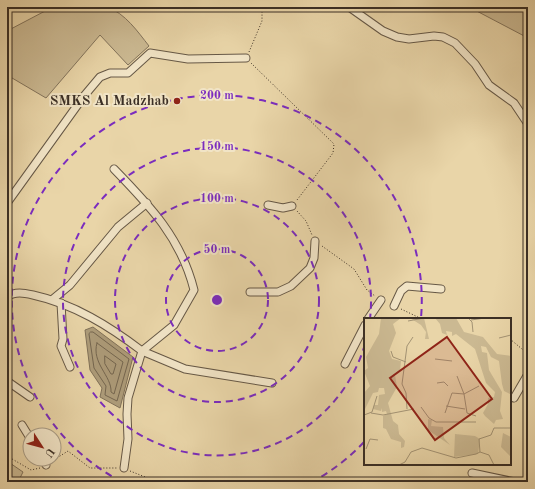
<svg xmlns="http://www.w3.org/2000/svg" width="535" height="489" font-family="'Old Standard TT',serif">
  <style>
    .green { fill: #cbb992; stroke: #83745c }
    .water { fill: #ae9d7b; stroke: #807159 }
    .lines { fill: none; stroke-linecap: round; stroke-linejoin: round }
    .shore { stroke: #746650; stroke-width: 1 }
    .minor-casing { stroke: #665846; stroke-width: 9 }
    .path { stroke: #3b2f25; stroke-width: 1; stroke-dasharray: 1 2; stroke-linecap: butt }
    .minor { stroke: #f1e4c6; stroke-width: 7 }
    .ring { fill: none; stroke: #7b2cbf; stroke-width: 2; stroke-dasharray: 7 5 }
    .poi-dot { fill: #8f2418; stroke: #f1e4c6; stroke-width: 1.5 }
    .labels { text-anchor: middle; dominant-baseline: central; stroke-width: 4; stroke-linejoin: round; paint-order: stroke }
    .poi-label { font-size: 14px; font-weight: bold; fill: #3b2f25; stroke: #f1e4c6; text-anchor: end }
    .inset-road { fill: none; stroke: #a39374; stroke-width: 1 }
    .view { fill: #8f2418; fill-opacity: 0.15; stroke: #8f2418; stroke-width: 2 }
    .inset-edge { fill: none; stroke: #3b2f25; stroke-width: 2 }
    .centre { fill: #7b2cbf; stroke: #f1e4c6; stroke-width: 2 }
    .ring-label { font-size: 12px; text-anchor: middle; font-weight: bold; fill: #7b2cbf; stroke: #f1e4c6; stroke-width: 4; stroke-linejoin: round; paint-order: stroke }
  </style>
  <rect width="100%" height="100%" fill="#e9d5a8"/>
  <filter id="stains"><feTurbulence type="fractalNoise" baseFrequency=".005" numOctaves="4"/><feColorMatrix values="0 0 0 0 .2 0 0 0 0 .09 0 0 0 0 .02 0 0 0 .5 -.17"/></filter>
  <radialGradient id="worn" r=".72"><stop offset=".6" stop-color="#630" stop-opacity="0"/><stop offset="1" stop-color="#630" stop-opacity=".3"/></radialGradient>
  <g class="green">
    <path d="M60 7H107C125 13 138 32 149 46L128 65 100 35 46 98 7 75V31L47 10Z"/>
    <path d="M469 7H528V38Z"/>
    <path d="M7 461 23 472 18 482H7Z"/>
  </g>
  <path class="water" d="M93 327 133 357 120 408 100 397 102 388 90 370 85 330Z"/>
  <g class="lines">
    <g class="shore">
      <path d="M91 332H93L129 359 117 401 105 395 106 386 94 368 89 334Z"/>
      <path d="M97 343 123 362 114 394 111 392C112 376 91 363 97 343Z"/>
      <path d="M105 356 116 364 113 374H111L105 364Z"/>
    </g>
    <defs>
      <g id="minor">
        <path d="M349 7 383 31 397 37 409 39 434 36 443 37 455 43 475 64 489 85 514 103 528 124"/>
        <path d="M114 169C150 206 181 238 194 290L174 325 142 351 185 369 272 383"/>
        <path d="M7 203 84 96 100 77 110 73H128L150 53 188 59 246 58"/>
        <path d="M268 205 283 208 292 206"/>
        <path d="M250 292H278L291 286 310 268 314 258 315 241"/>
        <path d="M7 297C15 291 24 293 33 295 74 304 109 326 142 351L128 398 127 414 128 439 124 468"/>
        <path d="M53 299 70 285 118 227 147 203"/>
        <path d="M61 303 63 339 61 346 70 367"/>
        <path d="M394 306 401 291 407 286 441 289"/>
        <path d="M368 319 381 300"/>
        <path d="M345 364 365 325"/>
        <path d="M7 381 30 397"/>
        <path d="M514 398 528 374"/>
        <path d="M22 425 30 438"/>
        <path d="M43 459 46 465"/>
        <path d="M472 473 515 482"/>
      </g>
    </defs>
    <use href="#minor" class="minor-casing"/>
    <g class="path">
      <path d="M249 52 262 21V7"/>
      <path d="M251 63 334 144 333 153 297 200"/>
      <path d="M297 211 306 221 312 235"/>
      <path d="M322 246 354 269 367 290 375 296"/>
      <path d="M401 309 422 319"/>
      <path d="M510 339 528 354"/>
      <path d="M7 456 31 470 40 468"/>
      <path d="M52 461 68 451 90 468H117"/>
      <path d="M130 471 158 482"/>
    </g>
    <use href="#minor" class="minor"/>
  </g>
  <g class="ring">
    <circle cx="217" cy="300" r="51"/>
    <circle cx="217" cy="300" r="102"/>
    <path d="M365 344A154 154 0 1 1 370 319"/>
    <path d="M364 442A205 205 0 0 1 312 482M122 482A205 205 0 1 1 421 318"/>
  </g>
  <circle class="poi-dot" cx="177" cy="101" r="4"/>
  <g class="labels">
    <g class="poi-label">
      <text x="169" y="101">SMKS Al Madzhab</text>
    </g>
  </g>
  <g transform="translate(364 318)">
    <rect width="147" height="147" fill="#e9d5a8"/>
    <path d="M17 0H37L29 6 32 15 25 33 28 41 37 43 36 53 31 57 33 69 24 85 29 103 34 107 35 116 41 123 40 129 37 130V124L27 121 22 111 19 110V98L23 96 22 93 18 94V90L17 93 9 91 10 87H14L15 77 21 76 20 70H15L14 74 9 75 0 93V75L6 68 0 53 4 50 2 39 15 16ZM46 0H60L65 21H61L62 14 57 7ZM71 0H92L100 14 119 19 133 36 147 38 146 76 140 73 138 66 135 43 127 39 122 29 117 28 118 34 123 35 125 52 138 74 136 93 139 101 132 102 130 106 121 98 119 95 124 86V80L130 79 131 74 122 65 111 31 92 16 88 18V14L82 13 83 17 78 15 76 6ZM64 101 68 102 67 108 79 109 80 120 86 127 64 112ZM139 115 147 119V139L137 129ZM91 116 111 118 116 121 114 136 90 139Z" fill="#cbb992"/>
    <path class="inset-road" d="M104 0 108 4 109 14M107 2 121 0M44 3 60 0M135 20 147 17M27 33 29 39 42 44M71 41 88 43M73 65 80 64 84 68M82 88 101 91M57 89 65 100 72 104H112M43 91 42 75 38 66 43 28 49 19M7 95 19 97 50 91M81 95 88 75 100 76 93 58M112 98 103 95 100 76 115 68M0 117V97L8 94 13 78M2 131 6 121 14 122M116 134 125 137 130 147M35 147 41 144 47 134 58 130 92 140 112 136 116 134 115 121 127 117 130 110H147"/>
    <path class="view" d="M83 19 128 81 71 122 26 60Z"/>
    <rect width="147" height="147" class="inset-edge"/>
  </g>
  <circle cx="217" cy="300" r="6" class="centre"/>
  <g class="ring-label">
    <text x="217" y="99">200 m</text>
    <text x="217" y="150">150 m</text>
    <text x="217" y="202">100 m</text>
    <text x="217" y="253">50 m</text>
  </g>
  <rect width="535" height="489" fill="none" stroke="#e9d5a8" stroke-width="24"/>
  <rect x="8" y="8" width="519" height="473" fill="none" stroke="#3b2f25" stroke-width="2"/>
  <rect x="12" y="12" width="511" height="465" fill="none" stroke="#3b2f25"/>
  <g transform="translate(42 447) rotate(126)"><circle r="19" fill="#f1e4c6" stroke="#a89c86"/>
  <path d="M0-3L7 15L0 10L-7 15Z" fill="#8f2418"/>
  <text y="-6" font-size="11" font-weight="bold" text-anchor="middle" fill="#3b2f25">U</text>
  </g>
  <rect width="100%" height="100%" filter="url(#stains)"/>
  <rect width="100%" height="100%" fill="url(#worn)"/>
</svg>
